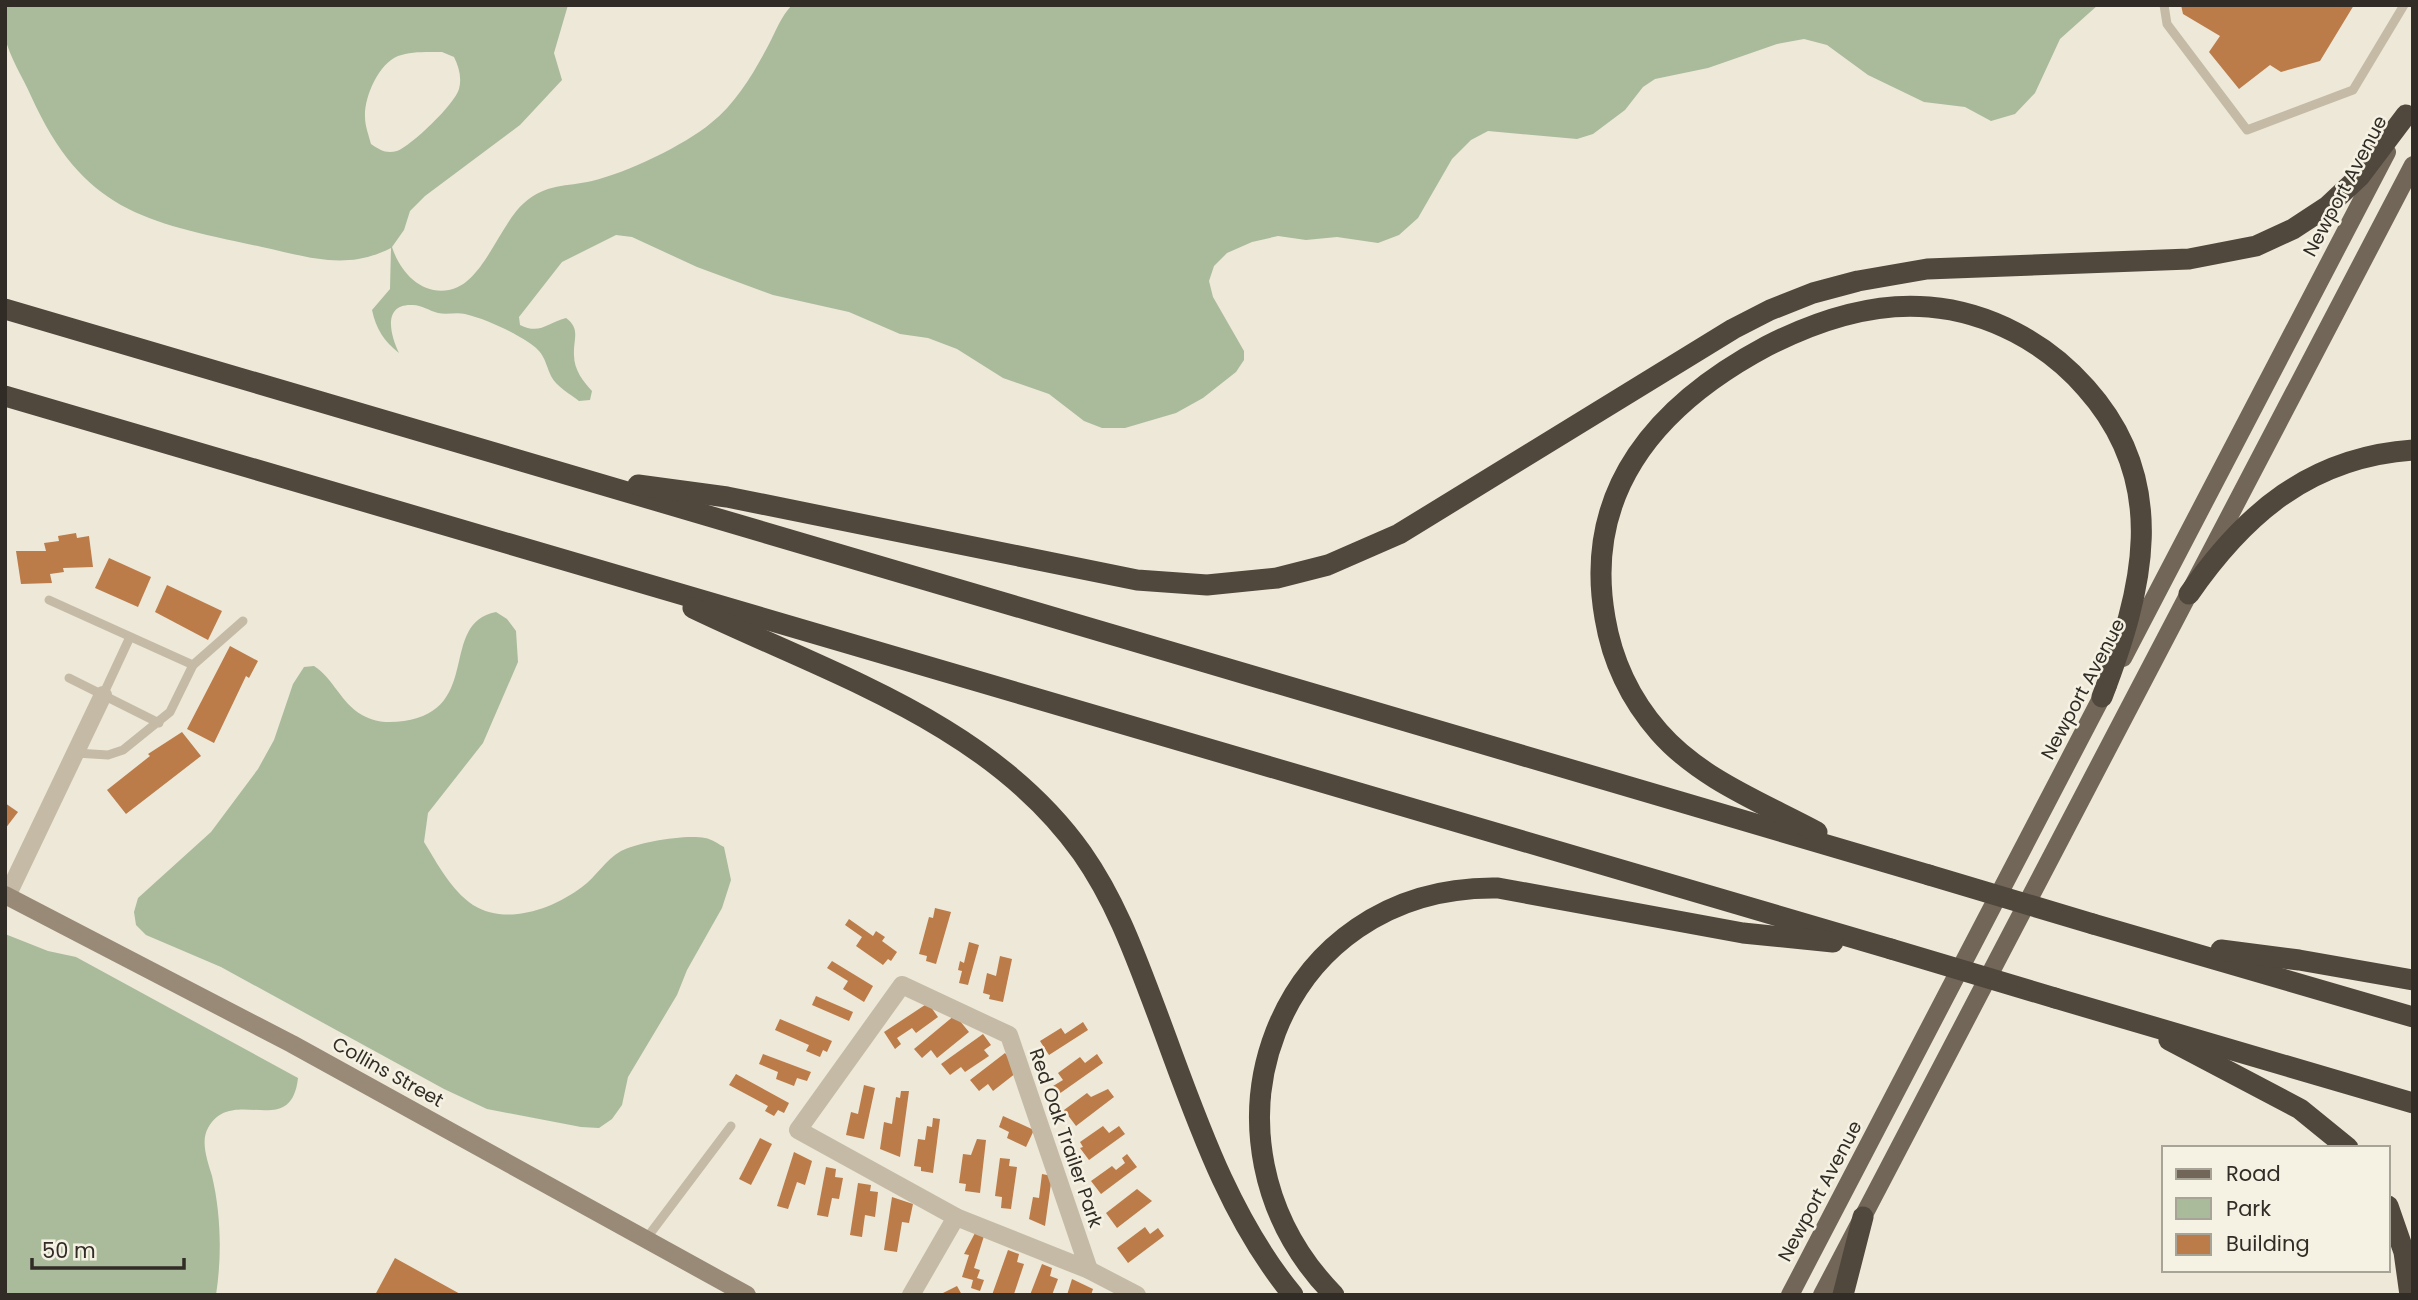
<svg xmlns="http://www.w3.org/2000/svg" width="2418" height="1300" font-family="Poppins,sans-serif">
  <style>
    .green { fill: #a9bb9a; fill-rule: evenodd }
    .building { fill: #bb7c49 }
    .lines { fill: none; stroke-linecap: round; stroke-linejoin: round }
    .lane { stroke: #c5baa5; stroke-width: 9 }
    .street { stroke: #c5baa5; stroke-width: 18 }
    .secondary { stroke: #988a77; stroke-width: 18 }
    .primary { stroke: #726658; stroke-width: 18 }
    .highway { stroke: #51483d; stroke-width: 21 }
    .highway-bridge { stroke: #51483d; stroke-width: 21 }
    .labels { text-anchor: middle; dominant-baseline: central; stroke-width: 5; stroke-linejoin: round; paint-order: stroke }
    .street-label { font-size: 19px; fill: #312c26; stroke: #f6f2e3 }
  </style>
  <rect width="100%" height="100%" fill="#eee8d8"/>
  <g class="green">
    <path d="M5 5H568L554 53 562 80 520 125 425 196 410 211 404 230 392 247C400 272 421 295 449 290 483 284 499 225 524 203 547 183 566 187 592 181 626 173 685 145 711 123 736 103 753 74 768 46 775 33 781 16 792 5H2098L2060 39 2035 93 2015 114 1991 121 1965 107 1924 102 1868 75 1827 45 1804 39 1777 44 1708 68 1655 79 1643 87 1625 110 1593 134 1577 139 1488 131 1471 140 1452 159 1418 218 1399 235 1378 243 1337 237 1306 240 1278 236 1252 242 1227 253 1214 266 1209 281 1213 297 1244 351V360L1236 372 1203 398 1176 413 1125 428H1102L1084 421 1049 394 1003 378 957 349 928 338 900 334 849 312 773 295 697 267 632 237 616 235 562 262 519 317 520 325C540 335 547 323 566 318 581 329 573 339 574 355 574 370 583 381 592 391L590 400 579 401C570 394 556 386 551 376 544 360 545 353 528 342 511 331 486 319 465 314 456 312 447 315 438 313 430 311 421 305 413 305 381 303 391 337 399 353 384 341 376 329 372 310L390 289 391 248C346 271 309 257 262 247 146 222 84 213 31 96 23 78 9 56 5 37 3 27 5 15 5 5ZM442 52 454 57C459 67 462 78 459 89 455 104 411 146 397 151 386 154 380 150 371 144 369 136 365 126 365 117 364 98 378 64 398 56 411 51 428 52 442 52Z"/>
    <path d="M496 612 507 619 516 631 518 662 483 743 428 813 424 842C437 863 451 890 473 905 506 926 553 909 582 887 596 877 605 860 621 851 639 842 686 834 705 838 712 839 718 844 724 847L731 880 722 908 687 970 677 995 628 1077 622 1105 612 1119 599 1128 581 1127 487 1109 444 1089 221 967 146 935 136 925 134 912 138 898 211 832 258 769 274 740 293 684 304 667 314 666C334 679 340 702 362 715 376 723 389 723 404 721 483 710 438 623 496 612Z"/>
    <path d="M5 934 48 951 76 957 298 1078C291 1141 232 1084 208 1128 200 1142 208 1162 212 1176 221 1214 222 1256 216 1295H5Z"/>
  </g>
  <g class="building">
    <path d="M2181 5H2354L2320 61 2281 72 2270 65 2239 89 2209 52 2220 36 2183 14Z"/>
    <path d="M76 533 77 538 89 536 93 567 63 568 64 572 50 574 52 583 21 584 16 551H46L44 543 59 541 58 536Z"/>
    <path d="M109 558 151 577 138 607 95 588Z"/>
    <path d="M167 585 222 611 208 640 155 612Z"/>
    <path d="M230 646 258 661 249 678 246 676 214 743 187 729Z"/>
    <path d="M182 732 201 756 126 814 107 790 150 756 148 754Z"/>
    <path d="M5 803 18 812 5 829Z"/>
    <path d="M935 908 951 912 936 964 926 961 927 956 919 954 929 917 933 918Z"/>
    <path d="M849 919 873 936 876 931 885 937 882 941 897 952 891 961 888 959 883 965 856 946 862 937 845 925Z"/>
    <path d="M969 942 979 945 968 985 959 983 962 971 958 970 960 961 964 963Z"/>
    <path d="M1000 956 1012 959 1003 1002 989 999 990 995 983 993 987 973 996 976Z"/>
    <path d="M832 961 873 986 864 1002 843 989 848 981 827 968Z"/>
    <path d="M816 996 853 1012 849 1021 812 1005Z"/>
    <path d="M928 1003 938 1017 916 1033 912 1028 897 1038 901 1044 895 1049 884 1032Z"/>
    <path d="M955 1015 969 1032 937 1058 931 1050 922 1058 914 1049Z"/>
    <path d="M780 1019 832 1041 827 1052 823 1050 820 1057 806 1051 809 1045 775 1030Z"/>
    <path d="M1083 1022 1088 1030 1049 1055 1040 1041 1061 1028 1065 1034Z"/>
    <path d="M983 1034 991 1045 984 1050 989 1056 965 1072 961 1067 950 1075 941 1064Z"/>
    <path d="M1005 1053 1015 1066 1016 1073 993 1091 988 1084 979 1091 970 1080Z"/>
    <path d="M763 1054 811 1072 807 1081 797 1078 794 1086 776 1079 778 1072 759 1064Z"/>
    <path d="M1097 1054 1103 1063 1059 1094 1053 1086 1063 1080 1058 1073 1080 1057 1085 1063Z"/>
    <path d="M736 1074 789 1103 784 1113 778 1110 774 1116 765 1111 768 1106 729 1085Z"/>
    <path d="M864 1085 875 1088 864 1139 846 1135 851 1112 858 1114Z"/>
    <path d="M1108 1089 1114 1097 1076 1126 1064 1110 1087 1093 1091 1097Z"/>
    <path d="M901 1091H909L900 1157 880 1149 884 1122 892 1124 896 1097 900 1098Z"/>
    <path d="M1003 1116 1034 1130 1026 1147 1007 1138 1009 1132 999 1127Z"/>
    <path d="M933 1118 940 1119 933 1173 921 1171V1167L914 1166 918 1139 925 1140 927 1126 932 1127Z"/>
    <path d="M1103 1126 1109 1133 1119 1126 1125 1134 1089 1160 1080 1148 1083 1147 1080 1142Z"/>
    <path d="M760 1138 772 1144 751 1185 739 1179Z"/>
    <path d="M977 1139 986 1140 980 1193 965 1191 966 1184 959 1183 963 1154 971 1155Z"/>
    <path d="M794 1152 812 1161 805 1185 797 1182 788 1209 777 1206Z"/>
    <path d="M1127 1154 1137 1167 1101 1194 1091 1181 1112 1166 1116 1170 1125 1163 1122 1158Z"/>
    <path d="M1000 1158 1010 1159 1009 1166 1017 1167 1011 1209 1001 1208 1002 1197 995 1196Z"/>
    <path d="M826 1167 836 1169 835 1177 843 1178 839 1199 832 1198 828 1217 817 1215Z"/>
    <path d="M1042 1174 1052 1176 1045 1226 1029 1219 1033 1197 1039 1198Z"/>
    <path d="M858 1183 871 1185 870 1191 878 1192 875 1217 865 1215 862 1237 850 1235Z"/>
    <path d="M1137 1189 1152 1201 1117 1228 1106 1213Z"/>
    <path d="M892 1197 913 1204 909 1223 902 1222 897 1252 884 1250Z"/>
    <path d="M1145 1227 1150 1234 1158 1228 1164 1236 1128 1263 1117 1248Z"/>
    <path d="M975 1233 984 1236 974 1268 980 1270 977 1278 984 1280 980 1291 971 1288 973 1280 962 1277 969 1255 964 1254Z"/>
    <path d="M1008 1250 1019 1254 1017 1262 1024 1264 1014 1294 992 1295Z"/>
    <path d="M395 1258 462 1295H375Z"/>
    <path d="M1042 1264 1052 1268 1050 1276 1058 1279 1052 1295H1030Z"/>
    <path d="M1072 1279 1093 1289 1091 1295H1067Z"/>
    <path d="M957 1286 962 1295H939Z"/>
  </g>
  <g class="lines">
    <g class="lane">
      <path d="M2164 5 2167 24 2247 130 2353 90 2404 5"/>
      <path d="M49 600 193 665 170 712 123 750 108 755 76 753"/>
      <path d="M193 665 243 621"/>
      <path d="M69 678 159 723"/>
      <path d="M103 695 130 637"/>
      <path d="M646 1239 731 1126"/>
    </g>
    <g class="street">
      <path d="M7 896 103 695"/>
      <path d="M902 985 1009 1035 1089 1270 956 1217 798 1130Z"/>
      <path d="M1089 1270 1137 1295"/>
      <path d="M911 1295 956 1217"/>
    </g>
    <path class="secondary" d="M5 895 292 1044 747 1295"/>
    <g class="primary">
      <path d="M2123 658 2387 152"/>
      <path d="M1790 1295 2108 685"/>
      <path d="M1822 1295 2413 165"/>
    </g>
    <g class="highway">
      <path d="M5 309 1929 875"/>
      <path d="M5 396 1891 949"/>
      <path d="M638 485 727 497 1137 580 1207 585 1277 578 1328 565 1399 534 1733 329 1770 310 1813 293 1858 281 1927 269 2189 259 2256 246 2293 229 2328 206 2360 176 2406 115"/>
      <path d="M2189 594C2245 513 2311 457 2413 450"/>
      <path d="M693 608C830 674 990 723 1082 853 1115 900 1134 952 1154 1005 1192 1105 1224 1211 1293 1295"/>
      <path d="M1817 832C1763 803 1700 779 1659 732 1631 700 1612 660 1605 618 1582 488 1660 403 1767 346 1816 321 1874 302 1929 307 1989 312 2047 343 2086 388 2171 483 2143 590 2102 697"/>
      <path d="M2093 924 2413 1017"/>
      <path d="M2221 950 2299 960 2413 980"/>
      <path d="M2055 998 2413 1103"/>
      <path d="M2169 1040 2300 1109 2348 1148"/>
      <path d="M2388 1206 2404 1252 2410 1295"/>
      <path d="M1334 1295C1182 1140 1276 884 1498 888L1743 933 1833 942"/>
      <path d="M1843 1295 1863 1217"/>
    </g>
    <g class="highway-bridge">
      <path d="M1929 875 2093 924"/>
      <path d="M1891 949 2055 998"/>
    </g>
  </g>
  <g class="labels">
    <g class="street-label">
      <text transform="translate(2345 186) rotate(-62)">Newport Avenue</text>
      <text transform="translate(2083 689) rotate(-62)">Newport Avenue</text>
      <text transform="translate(388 1072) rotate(29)">Collins Street</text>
      <text transform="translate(1066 1138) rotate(71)">Red Oak Trailer Park</text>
      <text transform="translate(1820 1191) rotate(-62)">Newport Avenue</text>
    </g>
  </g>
  <rect width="2418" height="1300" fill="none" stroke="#312c26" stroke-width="14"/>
  <rect x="2162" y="1146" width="228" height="126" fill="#f6f2e3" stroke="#a7a397" stroke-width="2"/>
  <rect x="2176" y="1169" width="35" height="10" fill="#726658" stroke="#a7a397" stroke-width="2"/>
  <text x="2226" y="1181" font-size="21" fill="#312c26">Road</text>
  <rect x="2176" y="1198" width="35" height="21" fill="#a9bb9a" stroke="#a7a397" stroke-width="2"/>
  <text x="2226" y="1216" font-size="21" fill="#312c26">Park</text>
  <rect x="2176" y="1234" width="35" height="21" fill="#bb7c49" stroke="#a7a397" stroke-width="2"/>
  <text x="2226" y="1251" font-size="21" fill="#312c26">Building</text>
  <path d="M32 1258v10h152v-10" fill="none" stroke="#312c26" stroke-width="3.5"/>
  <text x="42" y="1258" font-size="21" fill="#312c26" stroke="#f6f2e3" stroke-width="5" paint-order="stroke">50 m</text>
</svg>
